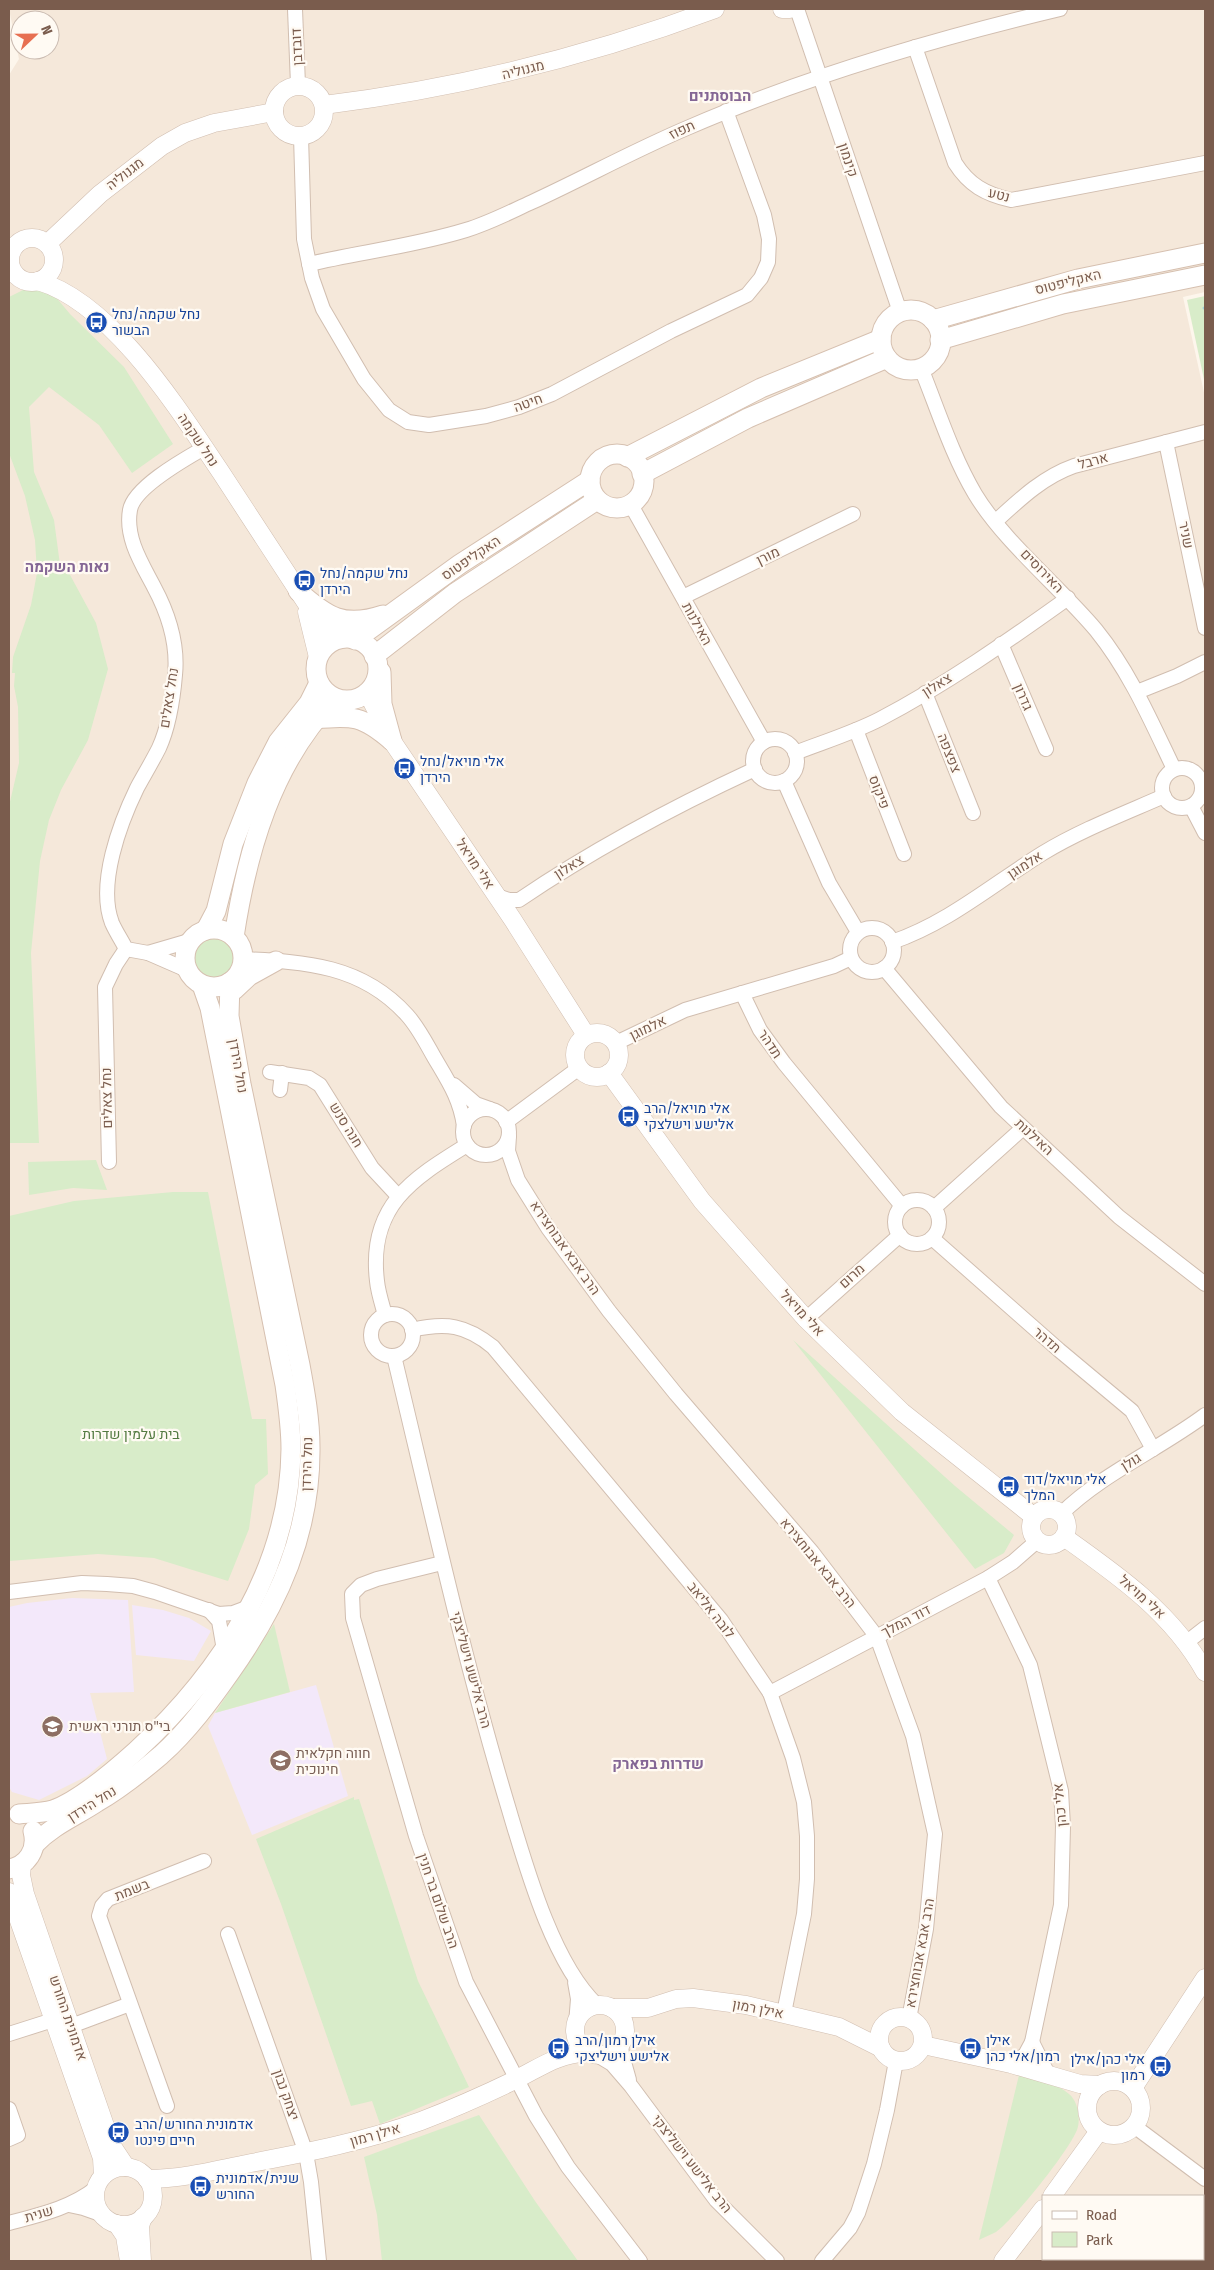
<svg xmlns="http://www.w3.org/2000/svg" width="1214" height="2270" font-family="'Fira Sans Condensed',Heebo,sans-serif">
  <style>
    .residential { fill: #f5e8da; fill-rule: evenodd }
    .education { fill: #f3e8fa }
    .green { fill: #d8ecc9 }
    .lines { fill: none; stroke-linecap: round; stroke-linejoin: round }
    .stream { stroke: #a5d3da; stroke-width: 3 }
    .minor-casing { stroke: #d1beb0; stroke-width: 16 }
    .tertiary-casing { stroke: #d1beb0; stroke-width: 19 }
    .secondary-casing { stroke: #d6c0b0; stroke-width: 21 }
    .minor { stroke: #fff; stroke-width: 14 }
    .tertiary { stroke: #fff; stroke-width: 18 }
    .secondary { stroke: #fff; stroke-width: 19 }
    .labels { text-anchor: middle; dominant-baseline: central; stroke-width: 4.5; stroke-linejoin: round; paint-order: stroke }
    .street-label { font-size: 14px; fill: #7a5c4d; stroke: #fffaf3 }
    .transit-label { font-size: 14px; fill: #164399; stroke: #fffaf3; text-anchor: start }
    .park-label { font-size: 14px; fill: #537a41; stroke: #fffaf3 }
    .education-label { font-size: 14px; fill: #785e54; stroke: #fffaf3; text-anchor: start }
    .neighbourhood-label { font-size: 15px; font-weight: bold; fill: #846695; stroke: #fffaf3 }
  </style>
  <rect width="100%" height="100%" fill="#fdf6ec"/>
  <path class="residential" d="M9 9H1205V292L1183 297 1205 397V2261H9V75L19 59ZM20 20H50V50H20ZM1043 2196H1203V2259H1043Z"/>
  <g class="education">
    <path d="M72 1598 128 1600 134 1692 90 1693 107 1759 87 1776 39 1800 12 1792 9 1787V1607L27 1603Z"/>
    <path d="M132 1605 163 1610 189 1618 211 1631 194 1661 136 1655Z"/>
    <path d="M316 1685 348 1796 252 1835 208 1726 215 1713Z"/>
  </g>
  <g class="green">
    <path d="M36 288 54 295 70 314 124 367 173 444 132 473 99 425 49 387 29 407 34 472 54 520 61 572 69 573 96 623 108 669 88 740 61 790 49 820 40 861 31 953 39 1143H9V806L19 763 18 707 14 686 15 673H12L13 657 31 605 37 573 35 540 25 496 9 453V297L23 290Z"/>
    <path d="M1205 296V384L1187 300Z"/>
    <circle cx="214" cy="960" r="22"/>
    <path d="M96 1160 107 1190 73 1188 29 1195 28 1162Z"/>
    <path d="M173 1192H208L252 1419H266L268 1474 255 1485 249 1529 228 1581 154 1558 98 1554 9 1561V1216L74 1201Z"/>
    <path d="M793 1340 955 1486 1014 1535 1004 1553 975 1569Z"/>
    <path d="M274 1624 290 1692 215 1713Z"/>
    <path d="M354 1797V1800L359 1799 418 1981 469 2087 380 2124 372 2101 351 2106 281 1904 256 1839Z"/>
    <path d="M1019 2075C1035 2079 1056 2082 1069 2094 1078 2101 1081 2119 1077 2130 1068 2152 1016 2217 996 2232 991 2235 984 2237 979 2240Z"/>
    <path d="M479 2115 535 2201 578 2261H382L377 2215 364 2157Z"/>
  </g>
  <g class="lines">
    <path class="stream" d="M1204 308H1205"/>
    <defs>
      <g id="minor">
        <path d="M295 9 298 85"/>
        <path d="M797 9 900 312"/>
        <path d="M915 47 955 163C969 185 985 194 1011 200L1205 163"/>
        <path d="M301 136 304 239 312 278 323 309 364 379 389 410 408 422 429 425 486 416 519 407 552 394 671 331 747 295 761 278 768 262 769 239 764 215 726 111"/>
        <path d="M309 264C361 252 414 246 466 230 489 223 510 212 532 202 584 178 635 150 687 128 807 76 934 39 1060 9"/>
        <path d="M921 368C938 410 952 455 975 494 1004 542 1059 586 1096 630 1130 672 1151 721 1174 769"/>
        <path d="M1166 442 1205 628"/>
        <path d="M631 505 764 742"/>
        <path d="M996 521C1020 499 1043 477 1074 466L1205 432"/>
        <path d="M683 597 853 514"/>
        <path d="M1001 644 1046 749"/>
        <path d="M1137 692 1177 676 1205 662"/>
        <path d="M925 693 973 813"/>
        <path d="M856 730 904 854"/>
        <circle cx="775" cy="761" r="22"/>
        <path d="M795 753C823 742 853 733 880 719 945 685 1008 641 1068 598"/>
        <circle cx="1182" cy="788" r="20"/>
        <path d="M784 781 829 883 858 932"/>
        <path d="M1191 806 1205 833"/>
        <path d="M497 896 509 900H519C594 849 673 807 755 769"/>
        <circle cx="872" cy="950" r="22"/>
        <path d="M892 942C948 923 993 884 1043 853 1081 830 1123 814 1164 796"/>
        <path d="M148 953 189 941"/>
        <path d="M243 959C306 962 362 965 407 1015 418 1027 426 1043 434 1057 448 1081 460 1098 464 1126"/>
        <path d="M884 968 1001 1107 1119 1217 1205 1284"/>
        <path d="M187 970 148 953 126 949C122 941 116 932 112 923 97 884 120 823 137 788 144 775 152 762 159 748 169 726 173 699 175 675 178 645 168 613 154 587 142 564 125 538 130 510 134 487 185 459 204 448"/>
        <path d="M742 993 760 1030 784 1063 902 1206"/>
        <path d="M616 1043 685 1010 834 966 851 958"/>
        <path d="M270 1072 309 1078 320 1085 372 1168 398 1196"/>
        <path d="M454 1085 476 1104 490 1109"/>
        <path d="M280 1090 282 1073"/>
        <circle cx="486" cy="1132" r="23"/>
        <path d="M506 1122 579 1068"/>
        <path d="M509 1136 508 1151 518 1180 548 1228 609 1311 676 1394 812 1552 877 1637 913 1736 935 1834 926 1929 909 2019"/>
        <path d="M109 1162 105 987 116 964 126 949"/>
        <circle cx="917" cy="1222" r="22"/>
        <path d="M934 1208 1023 1128"/>
        <path d="M932 1238 1059 1350 1132 1411 1153 1449"/>
        <circle cx="392" cy="1335" r="21"/>
        <path d="M385 1315C382 1304 378 1292 377 1281 368 1206 412 1179 467 1145"/>
        <path d="M806 1319 900 1235"/>
        <path d="M412 1330C446 1322 466 1325 493 1347L721 1620 770 1693 793 1758 804 1802 807 1836V1879L804 1914 784 2013"/>
        <path d="M394 1356C430 1506 463 1656 507 1803 525 1863 552 1963 597 2005"/>
        <path d="M1061 1514C1103 1473 1158 1450 1205 1415"/>
        <path d="M442 1563 377 1579 361 1585 352 1594 353 1618 416 1836 466 1982 536 2116 568 2167 640 2261"/>
        <path d="M988 1578 1030 1665 1061 1791 1063 1826 1061 1905 1032 2042 1025 2055 1011 2064"/>
        <path d="M9 1592 82 1583 107 1584 133 1586 155 1592 219 1614 233 1613 249 1607"/>
        <path d="M209 1610 219 1621 224 1650"/>
        <path d="M1187 1642 1205 1628"/>
        <path d="M770 1693 988 1578 1013 1562 1037 1541"/>
        <path d="M228 1934 306 2153 311 2182 319 2261"/>
        <path d="M575 1982 578 1999 576 2024"/>
        <path d="M71 2026 130 2004"/>
        <path d="M9 2034 53 2020"/>
        <path d="M1032 2042 1048 2074"/>
        <path d="M621 2044 622 2055 629 2080"/>
        <path d="M597 2055 612 2064 631 2086 716 2200 777 2261"/>
        <path d="M167 2106 99 1916 102 1906 108 1899 204 1861"/>
        <path d="M9 2109 18 2135 9 2139"/>
        <path d="M1134 2126 1205 2179"/>
        <path d="M69 2205 83 2208 103 2215"/>
        <path d="M9 2223C39 2215 71 2208 96 2188"/>
        <path d="M1203 2251 1205 2248"/>
        <path d="M822 2261 850 2228 858 2213 874 2164 887 2110 896 2061"/>
      </g>
      <g id="tertiary">
        <path d="M782 9H790"/>
        <circle cx="299" cy="111" r="25"/>
        <path d="M324 105C460 88 587 57 715 9"/>
        <circle cx="32" cy="260" r="22"/>
        <path d="M47 244 100 194 162 146 185 133 214 123 274 112"/>
        <path d="M38 281C113 303 180 412 222 474 254 523 286 572 318 621L328 632 346 638"/>
        <path d="M307 612 318 657"/>
        <path d="M367 692 392 741 513 920 586 1035"/>
        <circle cx="597" cy="1055" r="22"/>
        <path d="M609 1073 702 1201 806 1319 902 1412 1033 1516"/>
        <circle cx="1049" cy="1527" r="18"/>
        <path d="M1064 1537C1119 1576 1172 1613 1205 1672"/>
        <path d="M22 1864 21 1875 25 1894 112 2146 126 2167"/>
        <path d="M9 1892 102 2158 103 2176"/>
        <circle cx="600" cy="2030" r="25"/>
        <path d="M612 2008H648L676 1999 693 1998 746 2005 839 2027 881 2048"/>
        <circle cx="901" cy="2039" r="22"/>
        <path d="M923 2045 1011 2064 1080 2084 1100 2085"/>
        <circle cx="1114" cy="2108" r="27"/>
        <path d="M1133 2088 1205 1978"/>
        <circle cx="124" cy="2196" r="29"/>
        <path d="M147 2179C182 2179 217 2170 251 2163 309 2152 366 2141 421 2121 452 2109 484 2095 515 2080 543 2066 555 2055 588 2052"/>
        <path d="M1052 2196 1099 2131"/>
        <path d="M117 2224 125 2236 129 2261"/>
        <path d="M142 2261 140 2226 143 2217"/>
        <path d="M1003 2261 1043 2209"/>
      </g>
      <g id="secondary">
        <circle cx="911" cy="340" r="30"/>
        <path d="M933 320 1078 279 1205 253"/>
        <path d="M940 340 1063 304 1205 275"/>
        <circle cx="617" cy="481" r="27"/>
        <path d="M627 457 761 388 881 339"/>
        <path d="M642 474 748 418 887 358"/>
        <path d="M298 591C327 617 344 628 383 615"/>
        <circle cx="347" cy="669" r="31"/>
        <path d="M355 640 460 564 590 480"/>
        <path d="M374 656 455 593 597 500"/>
        <path d="M381 672 382 704 392 741"/>
        <path d="M315 719C353 715 363 716 392 741"/>
        <circle cx="214" cy="958" r="29"/>
        <path d="M206 930 216 911 233 844 257 783 278 742 309 703 319 683"/>
        <path d="M234 937C247 851 272 762 335 698"/>
        <path d="M234 990 249 976 276 961"/>
        <path d="M19 1814C30 1813 42 1813 53 1810 78 1801 116 1769 136 1751 221 1673 290 1568 291 1449 291 1427 288 1406 285 1385L210 1008 202 985"/>
        <path d="M35 1844C53 1825 76 1816 97 1802 120 1789 141 1772 161 1755 188 1731 210 1701 231 1671 279 1603 311 1532 310 1447 310 1420 305 1392 300 1365L241 1084 229 1016 230 982"/>
        <path d="M9 1869C27 1866 38 1850 33 1831"/>
      </g>
    </defs>
    <use href="#minor" class="minor-casing"/>
    <use href="#tertiary" class="tertiary-casing"/>
    <use href="#secondary" class="secondary-casing"/>
    <use href="#minor" class="minor"/>
    <use href="#tertiary" class="tertiary"/>
    <use href="#secondary" class="secondary"/>
  </g>
  <defs>
    <symbol id="bus-disc" viewBox="-11 -11 22 22"><circle r="9.5" fill="#1a4fb4" stroke="#fffaf3"/><path d="M-5-6H5V4H4V6H2V4H-2V6H-4V4H-5ZM-3.5-4V0h7V-4ZM-3.5 1.2v1.5H-2V1.2ZM2 1.2v1.5H3.5V1.2Z" fill="#fff"/></symbol>
    <symbol id="school-disc" viewBox="-11 -11 22 22"><circle r="9.5" fill="#8d6e63" stroke="#fffaf3"/><path d="M0-5L7-2L0 1L-7-2ZM-4 1L0 2.5L4 1V4Q0 6-4 4Z" fill="#fff"/></symbol>
  </defs>
  <g fill-rule="evenodd">
    <use href="#bus-disc" x="84" y="310" width="25" height="25"/>
    <use href="#bus-disc" x="292" y="568" width="25" height="25"/>
    <use href="#bus-disc" x="392" y="756" width="25" height="25"/>
    <use href="#bus-disc" x="616" y="1104" width="25" height="25"/>
    <use href="#bus-disc" x="996" y="1474" width="25" height="25"/>
    <use href="#school-disc" x="40" y="1714" width="25" height="25"/>
    <use href="#school-disc" x="268" y="1748" width="25" height="25"/>
    <use href="#bus-disc" x="546" y="2036" width="25" height="25"/>
    <use href="#bus-disc" x="958" y="2036" width="25" height="25"/>
    <use href="#bus-disc" x="1148" y="2054" width="25" height="25"/>
    <use href="#bus-disc" x="106" y="2120" width="25" height="25"/>
    <use href="#bus-disc" x="188" y="2174" width="25" height="25"/>
  </g>
  <g class="labels">
    <g class="street-label">
      <text transform="translate(297 47) rotate(-93)">דובדבן</text>
      <text transform="translate(523 70) rotate(-14)">מגנוליה</text>
      <text transform="translate(682 130) rotate(-25)">תפוז</text>
      <text transform="translate(848 160) rotate(72)">קינמון</text>
      <text transform="translate(125 174) rotate(-38)">מגנוליה</text>
      <text transform="translate(999 195) rotate(15)">נטע</text>
      <text transform="translate(1068 282) rotate(-14)">האקליפטוס</text>
      <text transform="translate(528 403) rotate(-20)">חיטה</text>
      <text transform="translate(198 440) rotate(56)">נחל שקמה</text>
      <text transform="translate(1093 461) rotate(-15)">ארבל</text>
      <text transform="translate(1186 535) rotate(78)">שניר</text>
      <text transform="translate(768 556) rotate(-26)">מורן</text>
      <text transform="translate(471 558) rotate(-34)">האקליפטוס</text>
      <text transform="translate(1042 571) rotate(46)">האירוסים</text>
      <text transform="translate(697 624) rotate(61)">האילנות</text>
      <text transform="translate(937 685) rotate(-32)">צאלון</text>
      <text transform="translate(1023 697) rotate(67)">גדרון</text>
      <text transform="translate(169 698) rotate(-81)">נחל צאלים</text>
      <text transform="translate(949 753) rotate(68)">צפצפה</text>
      <text transform="translate(879 792) rotate(69)">פיקוס</text>
      <text transform="translate(475 864) rotate(56)">אלי מויאל</text>
      <text transform="translate(1025 865) rotate(-33)">אלמוגן</text>
      <text transform="translate(569 867) rotate(-32)">צאלון</text>
      <text transform="translate(648 1028) rotate(-26)">אלמוגן</text>
      <text transform="translate(770 1044) rotate(56)">תדהר</text>
      <text transform="translate(238 1066) rotate(80)">נחל הירדן</text>
      <text transform="translate(107 1098) rotate(-91)">נחל צאלים</text>
      <text transform="translate(346 1125) rotate(58)">חנה סנש</text>
      <text transform="translate(1034 1137) rotate(43)">האילנות</text>
      <text transform="translate(565 1248) rotate(55)">הרב אבא אבוחצירא</text>
      <text transform="translate(852 1276) rotate(-42)">מרום</text>
      <text transform="translate(802 1313) rotate(47)">אלי מויאל</text>
      <text transform="translate(1047 1340) rotate(41)">תדהר</text>
      <text transform="translate(1131 1462) rotate(-31)">גולן</text>
      <text transform="translate(307 1464) rotate(-88)">נחל הירדן</text>
      <text transform="translate(818 1563) rotate(51)">הרב אבא אבוחצירא</text>
      <text transform="translate(1142 1597) rotate(42)">אלי מויאל</text>
      <text transform="translate(711 1610) rotate(52)">לובה אליאב</text>
      <text transform="translate(906 1621) rotate(-28)">דוד המלך</text>
      <text transform="translate(471 1670) rotate(75)">הרב אלישע וישליצקי</text>
      <text transform="translate(92 1804) rotate(-32)">נחל הירדן</text>
      <text transform="translate(1060 1805) rotate(-96)">אלי כהן</text>
      <text transform="translate(132 1890) rotate(-22)">בשמת</text>
      <text transform="translate(438 1901) rotate(71)">הרב שלום בר חנין</text>
      <text transform="translate(920 1953) rotate(-80)">הרב אבא אבוחצירא</text>
      <text transform="translate(758 2009) rotate(11)">אילן רמון</text>
      <text transform="translate(68 2018) rotate(71)">אדמונית החורש</text>
      <text transform="translate(286 2095) rotate(71)">יצחק נבון</text>
      <text transform="translate(375 2135) rotate(-16)">אילן רמון</text>
      <text transform="translate(692 2164) rotate(52)">הרב אלישע וישליצקי</text>
      <text transform="translate(39 2214) rotate(-17)">שנית</text>
    </g>
    <g class="transit-label">
      <text x="112" y="314">נחל שקמה/נחל<tspan x="112" dy="16">הבשור</tspan></text>
      <text x="320" y="573">נחל שקמה/נחל<tspan x="320" dy="16">הירדן</tspan></text>
      <text x="420" y="761">אלי מויאל/נחל<tspan x="420" dy="16">הירדן</tspan></text>
      <text x="644" y="1108">אלי מויאל/הרב<tspan x="644" dy="16">אלישע וישלצקי</tspan></text>
      <text x="1024" y="1479">אלי מויאל/דוד<tspan x="1024" dy="16">המלך</tspan></text>
      <text x="575" y="2040">אילן רמון/הרב<tspan x="575" dy="16">אלישע וישליצקי</tspan></text>
      <text x="986" y="2040">אילן<tspan x="986" dy="16">רמון/אלי כהן</tspan></text>
      <text x="1145" y="2059" text-anchor="end">אלי כהן/אילן<tspan x="1145" dy="16">רמון</tspan></text>
      <text x="135" y="2124">אדמונית החורש/הרב<tspan x="135" dy="16">חיים פינטו</tspan></text>
      <text x="216" y="2178">שנית/אדמונית<tspan x="216" dy="16">החורש</tspan></text>
    </g>
    <g class="park-label">
      <text x="131" y="1434">בית עלמין שדרות</text>
    </g>
    <g class="education-label">
      <text x="69" y="1726">בי"ס תורני ראשית</text>
      <text x="296" y="1753">חווה חקלאית<tspan x="296" dy="16">חינוכית</tspan></text>
    </g>
    <g class="neighbourhood-label">
      <text x="720" y="96">הבוסתנים</text>
      <text x="67" y="567">נאות השקמה</text>
      <text x="658" y="1764">שדרות בפארק</text>
    </g>
  </g>
  <rect width="1214" height="2270" fill="none" stroke="#7a5c4d" stroke-width="20"/>
  <rect x="1042" y="2195" width="162" height="65" fill="#fffaf3" stroke="#cabbb1"/>
  <rect x="1052" y="2211" width="25" height="8" fill="#ffffff" stroke="#cabbb1"/>
  <text x="1086" y="2220" font-size="15" fill="#7a5c4d">Road</text>
  <rect x="1052" y="2232" width="25" height="15" fill="#d8ecc9" stroke="#cabbb1"/>
  <text x="1086" y="2245" font-size="15" fill="#7a5c4d">Park</text>
  <g transform="translate(35 35) rotate(68)"><circle r="24" fill="#fffaf3" stroke="#cabbb1"/>
  <path d="M0-4L9 19L0 12L-9 19Z" fill="#e76f51"/>
  <text y="-8" font-size="14" font-weight="bold" text-anchor="middle" fill="#7a5c4d">N</text>
  </g>
</svg>
